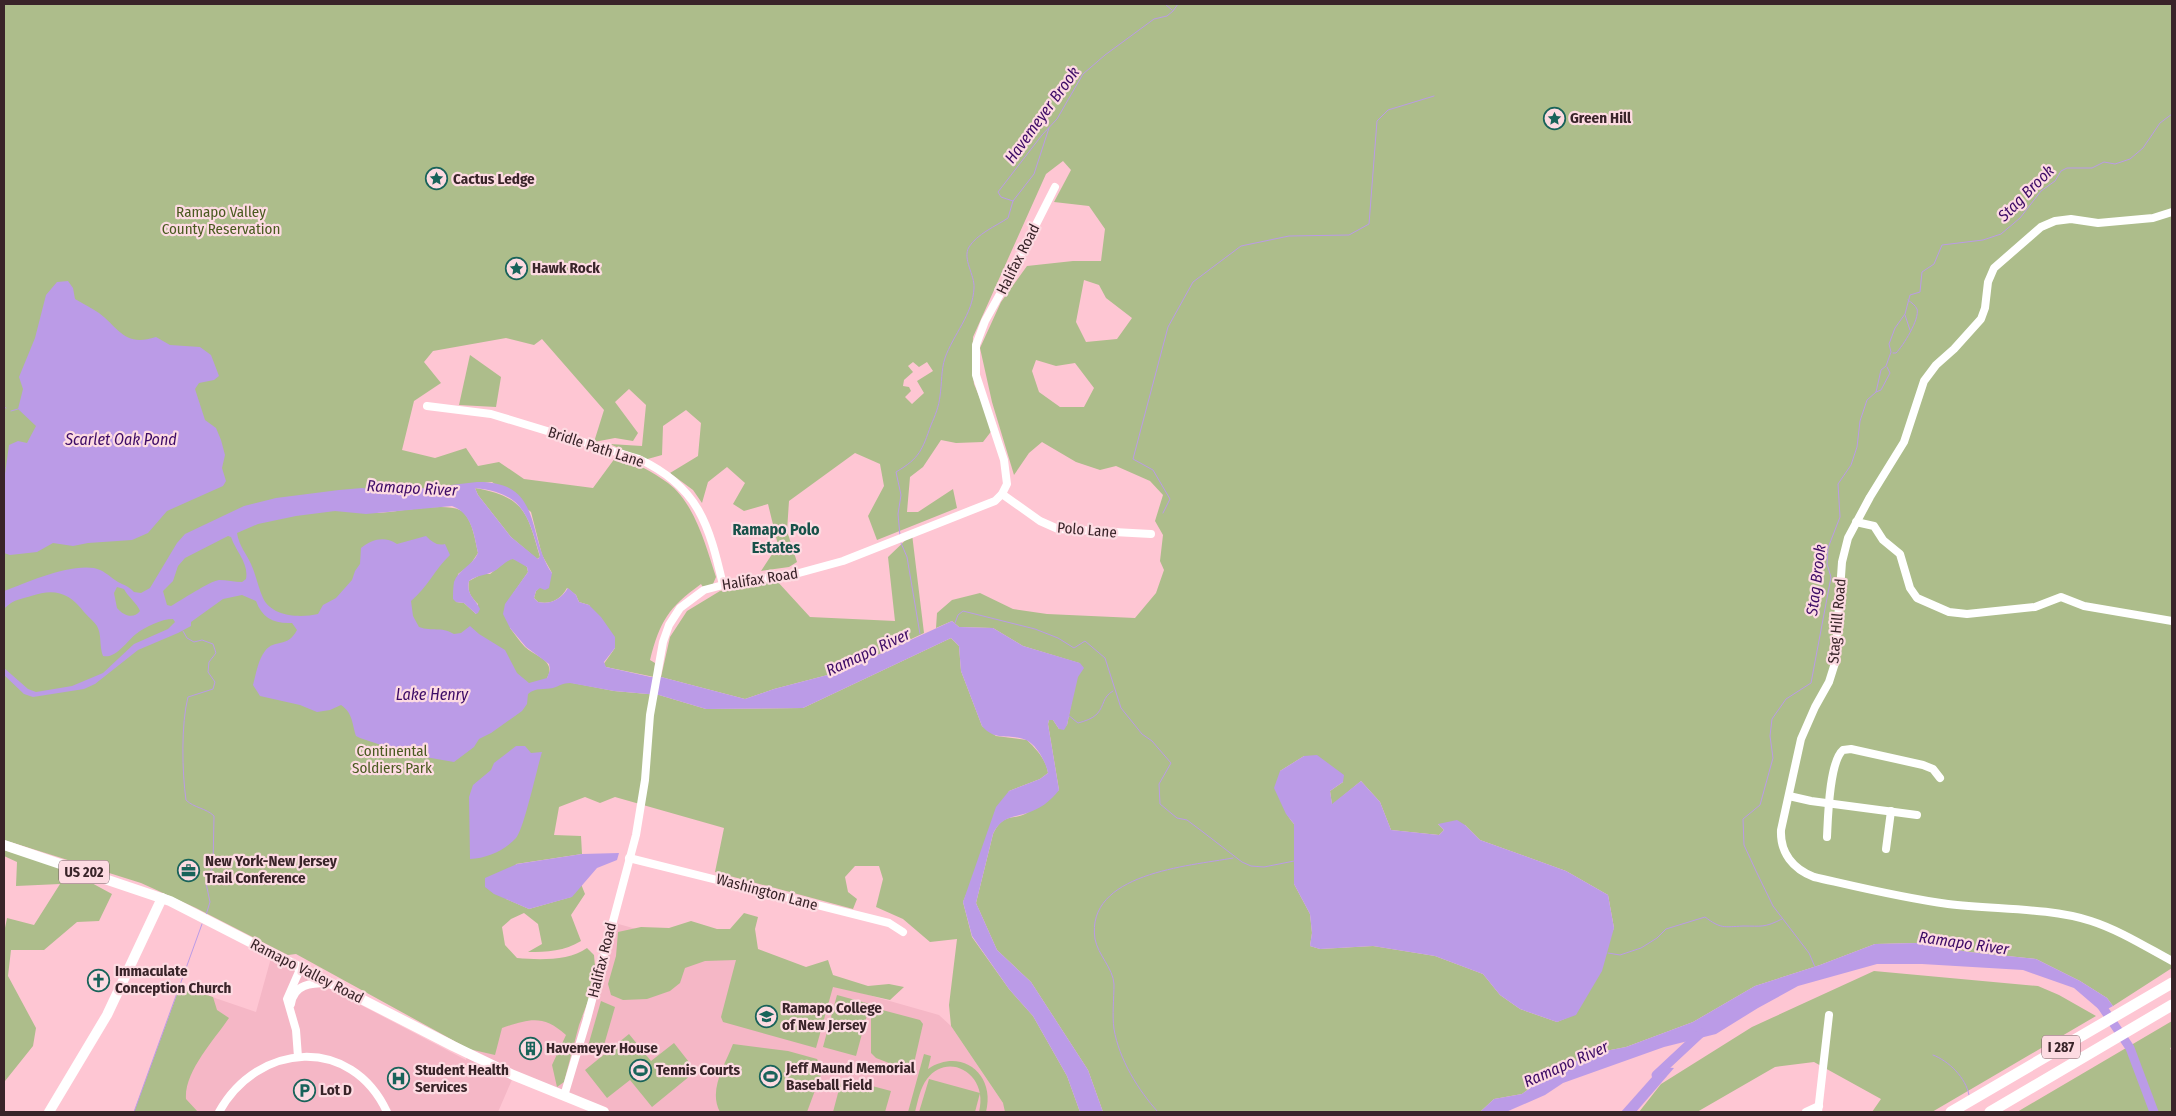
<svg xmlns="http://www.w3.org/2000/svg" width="2176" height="1116" font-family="'Fira Sans Condensed',sans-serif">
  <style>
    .built { fill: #f5b7c6 }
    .green { fill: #adbd8b; fill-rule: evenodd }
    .water { fill: #bb9be7; fill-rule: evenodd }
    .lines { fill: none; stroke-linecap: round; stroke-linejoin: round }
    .stream { stroke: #bb9be7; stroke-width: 1 }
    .river { stroke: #bb9be7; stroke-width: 9 }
    .minor { stroke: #fff; stroke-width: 8 }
    .major { stroke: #fff; stroke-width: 10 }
    .highway { stroke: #fff; stroke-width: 11 }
    .labels { text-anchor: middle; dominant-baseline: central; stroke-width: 4.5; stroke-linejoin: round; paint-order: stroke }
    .shield { fill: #fddbe2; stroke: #745b60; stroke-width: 1 }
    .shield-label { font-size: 14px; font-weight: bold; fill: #392429 }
    .poi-label { font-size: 15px; font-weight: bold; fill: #392429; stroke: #fddbe2; text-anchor: start }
    .park-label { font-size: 15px; fill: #4a5a20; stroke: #fddbe2 }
    .street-label { font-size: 15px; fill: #392429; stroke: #fddbe2 }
    .water-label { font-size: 16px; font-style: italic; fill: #3d0b66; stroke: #fddbe2 }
    .neighbourhood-label { font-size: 16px; font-weight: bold; fill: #175149; stroke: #fddbe2 }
  </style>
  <rect width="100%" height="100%" fill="#fec6d3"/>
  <path class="built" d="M615 923 939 1015 951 1026 1009 1112H587L589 1107 514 1075 498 1112H134L180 986 256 1012 271 958 466 1060 487 982 591 1019Z"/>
  <g class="green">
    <path d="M4 4H2172V968L2113 1006 2107 998 2080 981 2036 959 1969 952 1917 943 1875 944 1820 965 1755 986 1693 1022 1626 1047 1595 1053 1555 1070 1522 1094 1494 1099 1480 1112H1103L1088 1070 1031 982 997 950 976 903 993 834C1004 812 1012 821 1027 813 1039 806 1049 797 1059 790L1048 724 1049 720H1053L1059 729 1067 725 1079 663 1023 646 993 628 959 627 952 621 936 628 937 613 952 600 980 593 1013 609 1047 614 1135 618 1156 593 1164 570 1160 561 1163 535 1155 521 1163 495 1150 481 1116 466 1100 470 1076 462 1042 442 1029 453 1014 475 992 402 980 348 1001 302 1027 266 1073 261H1101L1105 229 1089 206 1054 202 1071 170 1063 161 1046 174 973 337 972 368 974 384 993 429 983 442 956 443 941 440 923 467 910 477 907 512H918L953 489 957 508 877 540 868 516 884 486 880 464 855 453 789 501 787 531 797 562 789 567 761 571 778 545 768 504 744 511 733 504 745 483 727 467 708 482 702 503 693 490 670 473 698 456 701 423 686 410 663 426 662 455 644 460 610 444 642 446 646 405 629 389 615 402 638 433 633 441 615 438 594 442 604 410 542 339 534 345 506 338 433 351 424 362 441 383 414 401 402 450 435 458 466 448 478 466 499 462 524 479 593 488 618 454C634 463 653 472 668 483 695 503 706 547 716 577L713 584 704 589 701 584C668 608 660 621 650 660L655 663 654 677 606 667 603 665 615 648 589 605 579 602 576 595 567 588C561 599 551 605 538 602L534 598 536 591 552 573 542 555 531 512 492 482 391 492 378 490 372 513C392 514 452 499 464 513 473 523 475 540 478 553L470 565 458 574 456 602 464 603 476 614 478 604C471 597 467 592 469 581L482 574H490L509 559C516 558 522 563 527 567L528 572 512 595 510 628C515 634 519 641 525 647 535 656 557 661 547 678L614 691 659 695 706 709 803 708 951 638 959 646 961 671 982 726 996 736 1027 740C1036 749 1046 759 1048 773L1040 779 1009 791 963 902 972 937 1009 989 1033 1016 1067 1076 1080 1112H1005L1003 1103 951 1026 949 1005 957 939 930 942 903 919 876 907 883 879 879 866H855L845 877 848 892 857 899 853 909 715 872 724 828 615 797 600 803 585 797 559 807 554 835 581 836 582 854 516 864 506 899 529 909 571 897 581 884 585 894 571 915 581 941C565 951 547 952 528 952L542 944 538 924 524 913 511 919 502 927 505 945 517 958C539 960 569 961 587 948L594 955 595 966 590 996 579 1025 564 1082 557 1087 552 1065 566 1035C543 1014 529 1019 502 1028L495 1055 469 1049 296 954 288 955 196 908 141 883 4 840ZM1084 280 1099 285 1106 298 1132 318 1117 339 1086 342 1076 322ZM1036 360 1056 366 1075 363 1094 388 1084 407H1060L1039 392 1032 371ZM913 362 919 367 927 362 933 371 917 381 924 393 912 404 905 397 911 391 909 387 903 386 904 380 913 372 908 366ZM1304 756 1343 782 1330 791 1332 805 1361 781 1380 802 1391 830 1439 835 1444 830 1438 824 1465 825 1480 840 1566 871 1608 895 1614 928 1576 1014 1557 1022 1520 1009 1500 995 1483 974 1435 956 1373 946 1320 949 1310 946 1312 933 1310 914 1294 884V824C1279 806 1281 794 1280 771Z"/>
    <path d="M470 355 501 377 496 407 459 405Z"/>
    <path d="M475 488C525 497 527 512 540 557L537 559 511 537 478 495Z"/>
    <path d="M912 534 924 633 843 671 774 689 745 699 661 677 670 637 687 611 720 591 777 581 810 617 895 621 888 557Z"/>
    <path d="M4 848 64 868 112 894 99 921 77 922 44 950H11L8 976 36 1028 33 1046 5 1081 4 933 7 918 34 925 60 884 16 886 17 862 4 856Z"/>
    <path d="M744 913 758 917 755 929 758 949 806 967 828 960 833 975 868 986 889 984 904 987 890 1000 833 987 816 1048 723 1022 721 1017 736 960 705 961 685 968 680 983 670 991 647 999 623 1000 611 995 608 984 616 956 618 932 641 927 669 928 691 921 717 929H730Z"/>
    <path d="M1874 971 2038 986 2059 995 2096 1016 1932 1112H1872L1881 1099 1814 1062 1775 1067 1697 1112H1639L1661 1084 1752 1027Z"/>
    <path d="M180 986 213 997 217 1010 229 1018C214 1040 184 1072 186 1099L198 1112H134Z"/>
    <path d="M837 995 870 1004 856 1056 823 1047Z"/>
    <path d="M601 1001 615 1007 602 1052 588 1046Z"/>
    <path d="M871 1007 920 1020 923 1024 912 1072 876 1058 871 1053Z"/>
    <path d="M2172 1021V1047L2170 1048 2172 1053V1112H2017Z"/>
    <path d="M629 1034 651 1061 674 1043 696 1071 652 1107 630 1080 607 1098 585 1070Z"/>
    <path d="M733 1044 788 1051 817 1059 823 1069 807 1112H720C708 1090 725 1065 733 1044Z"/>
    <path d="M924 1054 931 1056 928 1069C961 1047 996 1074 986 1112H979C989 1074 948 1051 927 1079 920 1088 918 1101 915 1112H908Z"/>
    <path d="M842 1078 891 1091 885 1112H833Z"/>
    <path d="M929 1079 980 1093 975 1112H919Z"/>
  </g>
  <g class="water">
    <path d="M68 281 73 288 75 299C83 304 92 308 99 313 120 329 124 347 156 337L170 345 200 347 211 355 219 376 214 380 199 383 195 389 205 420 216 428 221 440 225 455 222 468 226 481 223 486 167 511 148 533 132 540 88 543 73 546 53 543 37 552 10 555 4 553V481L9 445 18 441 27 443 36 426 18 409 23 389 19 377 35 338 46 295 57 282Z"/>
    <path d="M477 482C544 481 526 536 552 573L549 588 545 590 540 588 536 591 534 598 538 602C551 605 561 599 568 588L576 595 579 602 589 605 601 617 615 637V648L604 662 606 667 651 677H661L745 699 774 689 843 671 952 621 959 627 993 628 1023 646 1080 663 1084 668 1078 677 1067 725 1064 730 1059 729 1053 720H1049L1048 724 1059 790C1051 801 1039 810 1024 814 1009 818 1001 818 993 834L976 903 997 950 1031 982 1088 1070 1103 1112H1080L1067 1076 1033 1016 1009 989 972 936 963 902 996 807 1009 791 1040 779 1048 773C1046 762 1036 744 1026 740 1010 733 995 742 982 726L961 671 959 646 951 638 803 708 706 709 659 695 614 691 570 683C563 683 559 686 553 688 544 690 536 687 528 694L527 704 522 711 491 733 479 739 474 747 454 762 408 754 360 738 356 736C352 724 353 713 341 705L330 710 317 712 300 705 260 696 253 685C256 674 258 660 265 651 275 638 287 649 297 630L292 623C274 624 262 618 256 601L242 595 223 599 191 622V626L178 633 138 650 95 684 84 689 33 697 24 694 4 675V668L28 689 36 692 72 686 103 673 134 644 168 629 175 622 173 619C161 619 145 627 136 634 127 641 116 659 103 656 99 646 102 635 97 626 94 621 88 617 84 612 69 592 54 588 31 596 19 600 14 599 4 609V591C28 582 68 564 94 568 103 570 108 575 115 580 122 585 128 585 134 592L141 593 150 588 177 543 185 534 244 506 276 498 339 490 362 488 391 492ZM475 488C524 493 528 516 540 556L538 559 511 537 478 495ZM452 506C472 513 474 535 478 553 473 565 458 570 454 582 453 588 453 594 453 599L456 602 464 603 476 614 478 613 480 609C475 598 466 595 469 581 477 575 484 576 492 572 500 569 504 561 513 559L527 567 528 572 505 604 503 614 510 628 526 647 549 664 550 670 547 678 529 683 517 673 505 650 479 634 470 626 461 633 454 634C440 626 433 632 419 627L413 616 411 601C427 588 435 569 450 555L445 544C437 546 432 542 426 536L397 544C384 536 373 539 361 548L360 564 355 571 352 580 336 598 323 605 318 614C300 618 272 617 263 598 258 587 256 575 251 564 246 553 239 546 237 533L258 524 296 516 335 511 366 514ZM228 536 231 537C236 552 249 563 246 579L242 582C235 582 226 580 219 580 210 581 180 601 171 606L167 605 163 591 173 581 178 566 185 558ZM117 587 124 589C128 597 137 603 140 611 133 620 123 615 117 608L114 593Z"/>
    <path d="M516 746H525L531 753 542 752C537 768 524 829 516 838 504 851 487 858 470 859L469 797 473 785 491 770 494 763Z"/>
    <path d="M1317 755 1344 775 1343 782 1330 791 1332 804 1361 781 1380 802 1391 830 1439 835 1444 830 1438 824 1457 820 1465 825 1480 840 1566 871 1608 895 1614 928 1602 971 1576 1015 1557 1022 1520 1009 1500 995 1483 974 1435 956 1373 946 1320 949 1310 946 1312 933 1310 914 1294 884V824L1286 814 1274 788 1280 771 1304 756Z"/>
    <path d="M619 853 617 860 597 868 572 897 529 909 494 894 485 887V878L517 864 582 854Z"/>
    <path d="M1917 943 1969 952 2036 959 2080 981 2107 998 2113 1006 2102 1012 2074 988 2023 970 1922 964H1877L1798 986 1758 1008 1716 1034 1664 1047 1563 1083 1545 1095 1506 1112H1480L1494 1099 1522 1094 1555 1070 1595 1053 1626 1047 1693 1022 1755 986 1820 965 1875 944Z"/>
    <path d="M1661 1067 1674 1068 1636 1112H1621Z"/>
  </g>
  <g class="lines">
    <g class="stream">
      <path d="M1165 4 1172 10"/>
      <path d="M1013 201 1001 197 998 192 1042 135 1057 119 1083 74 1105 55 1154 19 1167 16 1173 11 1178 4"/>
      <path d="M1905 315 1910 330"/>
      <path d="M1893 353H1896C1903 346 1920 319 1917 309 1915 305 1912 303 1908 300"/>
      <path d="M1876 392 1881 390 1890 373 1887 367"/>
      <path d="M4 407 6 408"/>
      <path d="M11 411 18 409"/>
      <path d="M1163 513 1170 499 1153 470 1133 459 1168 327 1193 282 1241 246 1289 236 1349 235 1369 224 1377 121 1388 110 1434 96"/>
      <path d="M900 536 898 514 901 495 896 472C920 458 922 450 931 425 935 416 939 406 940 396 942 383 941 370 945 358 953 335 973 314 974 288 975 275 962 259 969 247 977 234 996 226 1008 218L1013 201 1034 174 1049 128"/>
      <path d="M901 543 907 557 920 634"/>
      <path d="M955 623 958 615 963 611 1035 629 1058 638 1074 648 1085 641 1105 658 1121 708 1142 734 1152 741 1171 763 1159 784 1160 804 1177 818 1187 820 1199 829 1242 862 1251 866 1264 867 1294 861"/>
      <path d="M183 631 187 638 194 642 202 640 213 644 216 653 209 662 208 672 215 682 213 689 188 697C181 724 182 772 186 800 194 808 206 808 214 816L213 866 206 883 210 902 206 915"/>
      <path d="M1068 715 1078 723C1085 721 1092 719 1097 714 1105 705 1102 697 1113 691"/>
      <path d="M1608 953 1620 955 1641 948 1657 938 1666 929 1705 917C1721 929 1724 927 1743 926 1762 926 1764 928 1782 919"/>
      <path d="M1815 967 1809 953 1773 906 1756 871 1744 845 1743 819 1760 805 1773 758 1770 736 1772 719 1786 699 1811 683 1831 577 1827 564 1828 548 1840 517 1838 484 1851 465 1857 447 1860 421 1867 400 1876 392 1881 370 1886 366 1891 352 1889 344 1895 328 1905 314 1910 295 1920 292 1922 272 1934 264 1942 245 1983 240 2001 234 2020 218 2041 191 2055 181 2061 171 2067 168H2092L2104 162 2115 164 2130 159 2143 148 2160 123 2172 114"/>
      <path d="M1933 1055C1949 1061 1966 1078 1969 1095"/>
      <path d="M134 1112 202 924"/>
      <path d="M1158 1112C1138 1090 1119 1059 1114 1029 1112 1015 1114 999 1114 984 1113 968 1098 955 1095 939 1085 873 1189 866 1233 858"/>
    </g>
    <g class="river">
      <path d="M2099 1002 2130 1048 2154 1112"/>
      <path d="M1656 1075 1701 1033"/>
    </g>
    <g class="minor">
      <path d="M2172 212 2153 218 2098 223 2071 219 2055 221 2041 227 1994 268 1988 282 1985 308 1981 319 1954 349 1936 365 1924 381 1904 442 1870 497 1848 538 1842 562 1835 663 1829 682 1815 707 1801 739 1781 830C1780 853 1793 869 1814 877 1858 887 1902 898 1948 904 1994 910 2047 907 2091 921 2119 930 2146 947 2172 961"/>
      <path d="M427 406 491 414 639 459C699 487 709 525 723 585"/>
      <path d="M1002 494 1040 521 1058 529 1151 534"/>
      <path d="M1856 522 1874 526 1883 540 1900 554 1910 588 1917 598 1949 612 1967 614 2035 607 2061 597 2084 606 2172 621"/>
      <path d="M1789 796 1811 801 1917 815"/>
      <path d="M1827 837C1828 818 1829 762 1843 750L1851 749 1923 765 1933 769 1940 778"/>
      <path d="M1886 849 1891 811"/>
      <path d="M629 858 889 923 903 932"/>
      <path d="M291 1004C294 984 311 983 328 983"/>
      <path d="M298 1057 296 1030 287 999 301 967"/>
      <path d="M564 1096 587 1019 636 835 645 780 650 715 663 642 669 625 680 608 704 590 723 585 799 573 843 561 972 510 995 501 1002 494 1007 484 1004 460 976 375V345L985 321 1009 278 1055 187"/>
      <path d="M219 1112C258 1042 351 1035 387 1112"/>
      <path d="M1806 1112 1819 1106"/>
      <path d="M1818 1112 1829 1015"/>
    </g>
    <g class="major">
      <path d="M4 845 170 901 453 1046 513 1075 604 1112"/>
      <path d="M49 1112 107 1015 162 898"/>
    </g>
    <g class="highway">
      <path d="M1951 1112 2172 983"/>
      <path d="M1990 1112 2172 1005"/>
    </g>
  </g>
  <defs>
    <symbol id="sight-ring" viewBox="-11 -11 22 22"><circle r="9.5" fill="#fddbe2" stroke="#19635a" stroke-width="1.5"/><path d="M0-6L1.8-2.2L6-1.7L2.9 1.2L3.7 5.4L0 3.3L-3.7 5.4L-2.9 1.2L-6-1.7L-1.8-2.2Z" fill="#19635a"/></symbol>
    <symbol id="office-ring" viewBox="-11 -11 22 22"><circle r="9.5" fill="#fddbe2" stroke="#19635a" stroke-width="1.5"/><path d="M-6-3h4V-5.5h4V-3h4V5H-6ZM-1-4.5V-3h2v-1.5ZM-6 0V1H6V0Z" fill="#19635a"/></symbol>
    <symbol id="church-ring" viewBox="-11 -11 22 22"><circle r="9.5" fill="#fddbe2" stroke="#19635a" stroke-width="1.5"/><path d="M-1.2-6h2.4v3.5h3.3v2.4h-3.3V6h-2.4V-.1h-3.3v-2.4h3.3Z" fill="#19635a"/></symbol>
    <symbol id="university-ring" viewBox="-11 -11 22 22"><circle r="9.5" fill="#fddbe2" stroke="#19635a" stroke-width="1.5"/><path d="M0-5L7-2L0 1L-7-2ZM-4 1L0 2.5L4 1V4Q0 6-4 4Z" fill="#19635a"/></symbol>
    <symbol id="building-ring" viewBox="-11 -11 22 22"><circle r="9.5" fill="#fddbe2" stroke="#19635a" stroke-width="1.5"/><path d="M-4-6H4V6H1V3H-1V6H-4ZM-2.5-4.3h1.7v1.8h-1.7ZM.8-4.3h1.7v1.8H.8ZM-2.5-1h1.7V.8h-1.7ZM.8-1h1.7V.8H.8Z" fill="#19635a"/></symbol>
    <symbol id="stadium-ring" viewBox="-11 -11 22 22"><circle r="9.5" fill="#fddbe2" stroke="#19635a" stroke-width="1.5"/><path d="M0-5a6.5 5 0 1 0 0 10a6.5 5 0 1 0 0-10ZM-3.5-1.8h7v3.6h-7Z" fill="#19635a"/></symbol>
    <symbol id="hospital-ring" viewBox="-11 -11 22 22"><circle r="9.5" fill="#fddbe2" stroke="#19635a" stroke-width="1.5"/><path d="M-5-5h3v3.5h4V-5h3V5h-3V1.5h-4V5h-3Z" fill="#19635a"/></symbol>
    <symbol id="parking-ring" viewBox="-11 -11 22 22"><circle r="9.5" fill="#fddbe2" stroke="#19635a" stroke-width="1.5"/><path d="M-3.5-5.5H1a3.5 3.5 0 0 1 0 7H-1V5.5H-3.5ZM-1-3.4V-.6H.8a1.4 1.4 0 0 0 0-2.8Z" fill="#19635a"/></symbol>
  </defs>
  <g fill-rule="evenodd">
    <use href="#sight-ring" x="1542" y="106" width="25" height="25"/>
    <use href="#sight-ring" x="424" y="166" width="25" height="25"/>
    <use href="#sight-ring" x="504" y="256" width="25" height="25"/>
    <use href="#office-ring" x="176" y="858" width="25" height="25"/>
    <use href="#church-ring" x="86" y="968" width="25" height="25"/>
    <use href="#university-ring" x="754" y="1004" width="25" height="25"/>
    <use href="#building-ring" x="518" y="1036" width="25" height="25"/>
    <use href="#stadium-ring" x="628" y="1058" width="25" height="25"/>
    <use href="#stadium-ring" x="758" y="1064" width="25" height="25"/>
    <use href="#hospital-ring" x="386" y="1066" width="25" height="25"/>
    <use href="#parking-ring" x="292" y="1078" width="25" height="25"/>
  </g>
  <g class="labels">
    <g class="shield">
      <rect x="59" y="860.5" width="50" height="23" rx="4"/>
      <rect x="2042" y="1035.5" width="38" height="23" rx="4"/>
    </g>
    <g class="shield-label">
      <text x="84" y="872">US 202</text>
      <text x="2061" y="1047">I 287</text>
    </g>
    <g class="poi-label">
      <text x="1570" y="118">Green Hill</text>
      <text x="453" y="179">Cactus Ledge</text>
      <text x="532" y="268">Hawk Rock</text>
      <text x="205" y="861">New York-New Jersey<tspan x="205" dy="17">Trail Conference</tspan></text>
      <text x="115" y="971">Immaculate<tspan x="115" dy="17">Conception Church</tspan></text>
      <text x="782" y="1008">Ramapo College<tspan x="782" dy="17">of New Jersey</tspan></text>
      <text x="546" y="1048">Havemeyer House</text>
      <text x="786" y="1068">Jeff Maund Memorial<tspan x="786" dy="17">Baseball Field</tspan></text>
      <text x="415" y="1070">Student Health<tspan x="415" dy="17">Services</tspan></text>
      <text x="656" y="1070">Tennis Courts</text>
      <text x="320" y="1090">Lot D</text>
    </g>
    <g class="park-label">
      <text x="221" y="212">Ramapo Valley<tspan x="221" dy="17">County Reservation</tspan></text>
      <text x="392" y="751">Continental<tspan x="392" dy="17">Soldiers Park</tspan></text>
    </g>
    <g class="street-label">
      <text transform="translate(1018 259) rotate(-63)">Halifax Road</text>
      <text transform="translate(596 447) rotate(18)">Bridle Path Lane</text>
      <text transform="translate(1087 530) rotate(5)">Polo Lane</text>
      <text transform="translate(760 579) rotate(-9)">Halifax Road</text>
      <text transform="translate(1837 621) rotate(-85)">Stag Hill Road</text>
      <text transform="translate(767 892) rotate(15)">Washington Lane</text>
      <text transform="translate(602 960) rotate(-76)">Halifax Road</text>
      <text transform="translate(307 971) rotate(27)">Ramapo Valley Road</text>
    </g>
    <g class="water-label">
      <text transform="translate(1042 115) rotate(-54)">Havemeyer Brook</text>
      <text transform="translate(2026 193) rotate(-45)">Stag Brook</text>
      <text x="121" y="439">Scarlet Oak Pond</text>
      <text transform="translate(412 488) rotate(3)">Ramapo River</text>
      <text transform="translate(1816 580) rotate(-83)">Stag Brook</text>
      <text transform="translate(868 652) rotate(-25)">Ramapo River</text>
      <text x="432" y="694">Lake Henry</text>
      <text transform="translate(1964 943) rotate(8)">Ramapo River</text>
      <text transform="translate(1566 1064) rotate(-24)">Ramapo River</text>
    </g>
    <g class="neighbourhood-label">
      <text x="776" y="529">Ramapo Polo<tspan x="776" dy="18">Estates</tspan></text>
    </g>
  </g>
  <rect width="2176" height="1116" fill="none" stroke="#392429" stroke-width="10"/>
</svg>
